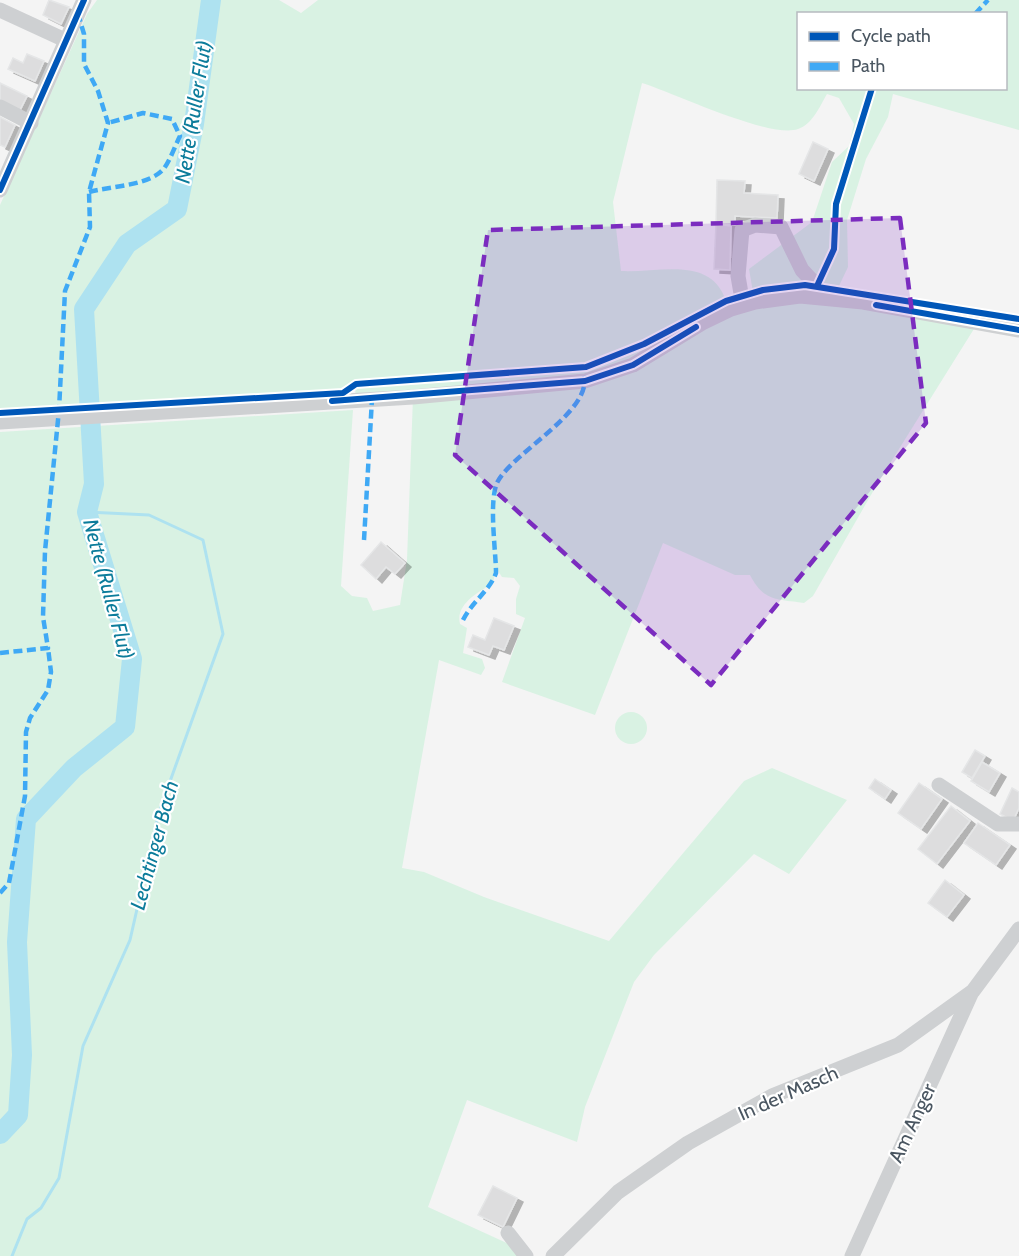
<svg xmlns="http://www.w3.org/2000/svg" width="1019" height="1256" font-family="Cabin,sans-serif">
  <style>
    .green { fill: #d9f2e3; fill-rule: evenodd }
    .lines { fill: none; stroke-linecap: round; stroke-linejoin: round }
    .stream { stroke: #aee2f0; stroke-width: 3 }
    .river { stroke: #aee2f0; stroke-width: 20 }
    .building { fill: #ddddde; stroke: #e5e6e7; stroke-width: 1.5; filter: url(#shadow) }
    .minor { stroke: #ced0d2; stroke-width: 15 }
    .quiet { stroke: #3fa9f5; stroke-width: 4.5; stroke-dasharray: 9 4.5; stroke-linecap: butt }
    .cycleway-casing { stroke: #fff; stroke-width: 10 }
    .cycleway { stroke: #0057b8; stroke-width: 6 }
    .marked { fill: #7b2cbf; fill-opacity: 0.2; stroke: #7b2cbf; stroke-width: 4.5; stroke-dasharray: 12 8; stroke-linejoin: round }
    .labels { text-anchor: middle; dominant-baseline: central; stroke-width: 4.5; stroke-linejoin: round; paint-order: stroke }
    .street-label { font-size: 20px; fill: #4a5661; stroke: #fff }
    .water-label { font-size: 21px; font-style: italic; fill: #0c7c9b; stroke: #fff }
  </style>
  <defs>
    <filter id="shadow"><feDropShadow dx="6" dy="4" stdDeviation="0" flood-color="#0004"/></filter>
  </defs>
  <rect width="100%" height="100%" fill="#f4f4f4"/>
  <g class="green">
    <path d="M97 0H279L301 13 318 0H1019V130L893 94 888 117 866 159 847 220 848 267 838 288 1019 319V330L977 324 879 481 813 596 804 603C777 599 764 602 750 575H735L663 543 595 715 502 682 525 618 516 614V599L520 586 514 578 502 577 496 568 493 583C479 592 455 604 460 624L467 628 463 653 482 659 485 668 481 675 439 660 402 868 424 872 484 897 609 941 744 781 772 768 847 800 789 874 754 854 654 955 634 982 585 1107 577 1142 467 1100 428 1207 511 1245 521 1256H0V432L353 410 341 586 352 596 367 598 373 611 400 605 407 560 413 397 355 400 356 380 339 389 0 411V205L87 14ZM798 14H1006V88H798ZM642 83C674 93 770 139 798 129 812 125 820 106 827 94L839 98 854 124 849 146 832 162 812 222 749 269 753 292 726 301C711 255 659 273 621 271L613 202Z"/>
    <circle cx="631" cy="728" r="16"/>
  </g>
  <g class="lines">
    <path class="stream" d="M12 1256 27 1219 41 1208 59 1178 83 1046 130 940 159 812 223 634 203 540 149 515 87 512"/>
    <path class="river" d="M0 1134 18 1115 22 1055 17 942 26 819 74 768 125 727 132 659 87 512 94 484 84 309 127 244 177 209 194 124 211 0"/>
  </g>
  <g class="building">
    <path d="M49 0 69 7 61 24 43 15Z"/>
    <path d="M27 54 44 61 35 81 8 69 13 58 23 63Z"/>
    <path d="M0 83 27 96 19 112 0 103Z"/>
    <path d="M0 117 15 125 5 147 0 145Z"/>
    <path d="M813 142 828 149 814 181 799 174Z"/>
    <path d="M717 180 745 181 744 193 778 195 777 218 735 216V225L716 224Z"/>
    <path d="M716 224 731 226 730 270 714 269Z"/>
    <path d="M381 542 405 563 395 574 386 567 376 579 361 565Z"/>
    <path d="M494 618 514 626 504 650 493 646 489 655 468 647 473 635 485 640Z"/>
    <path d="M975 750 985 756 972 778 962 772Z"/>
    <path d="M982 762 1000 773 989 792 971 781Z"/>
    <path d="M875 779 891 790 885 799 869 788Z"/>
    <path d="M919 783 942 799 921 829 898 813Z"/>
    <path d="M1012 788 1019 792V808L1013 821 1000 814Z"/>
    <path d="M951 806 970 821 937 864 918 849Z"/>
    <path d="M978 823 1010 845 996 865 964 843Z"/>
    <path d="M945 880 964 895 947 917 928 903Z"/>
    <path d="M493 1186 517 1198 503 1227 478 1215Z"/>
  </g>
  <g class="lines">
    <g class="minor">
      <path d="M0 10 65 40"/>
      <path d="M0 107 31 123"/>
      <path d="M0 190 84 0"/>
      <path d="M743 305 738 276 742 230 755 225 781 227 802 270 817 286"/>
      <path d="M0 422 413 397 585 381 633 365 702 323 731 309 755 302 800 296 863 302 1019 330"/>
      <path d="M939 785 998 824H1019"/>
      <path d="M508 1233 526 1256"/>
      <path d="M553 1256 618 1192 688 1143 772 1096 898 1045 973 991 1019 929"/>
      <path d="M852 1256 971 994"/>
    </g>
    <g class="quiet">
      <path d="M975 14 988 0"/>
      <path d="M89 192C110 186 152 186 165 167 171 158 175 146 180 136L172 119 143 113 108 123"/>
      <path d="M364 540 372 399"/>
      <path d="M463 620C472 602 490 590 496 573 496 551 488 499 498 481 514 452 592 411 584 376"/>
      <path d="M0 653 48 648 43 617 45 551 59 410 65 291 90 227 89 192 108 123 98 91 84 64V34L78 14"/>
      <path d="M0 893 9 883 25 796 26 732 30 718 48 690 51 672 48 648"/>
    </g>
    <defs>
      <g id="cycleway">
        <path d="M0 190 84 0"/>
        <path d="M817 286 834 249 836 204 872 88"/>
        <path d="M876 305 1019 330"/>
        <path d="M332 401 585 381 633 365 696 327"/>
        <path d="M0 413 343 393 356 384 586 367 644 344 726 301 763 290 805 285 1019 319"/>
      </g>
    </defs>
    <use href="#cycleway" class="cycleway-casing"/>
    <use href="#cycleway" class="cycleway"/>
  </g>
  <path class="marked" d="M900 218 926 423 711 685 455 455 488 230Z"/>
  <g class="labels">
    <g class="street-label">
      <text transform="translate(788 1093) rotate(-24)">In der Masch</text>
      <text transform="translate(912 1123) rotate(-65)">Am Anger</text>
    </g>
    <g class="water-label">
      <text transform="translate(193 112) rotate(-81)">Nette (Ruller Flut)</text>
      <text transform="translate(109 589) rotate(75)">Nette (Ruller Flut)</text>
      <text transform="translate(154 845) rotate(-75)">Lechtinger Bach</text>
    </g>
  </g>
  <rect x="797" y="12" width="210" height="78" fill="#ffffff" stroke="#b7bbc0" stroke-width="1.5"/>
  <rect x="809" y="32" width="30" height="9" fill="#0057b8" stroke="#b7bbc0" stroke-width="1.5"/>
  <text x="851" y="42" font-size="18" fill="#4a5661">Cycle path</text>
  <rect x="809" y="62" width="30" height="9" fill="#3fa9f5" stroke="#b7bbc0" stroke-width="1.5"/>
  <text x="851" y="72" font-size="18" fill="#4a5661">Path</text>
</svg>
